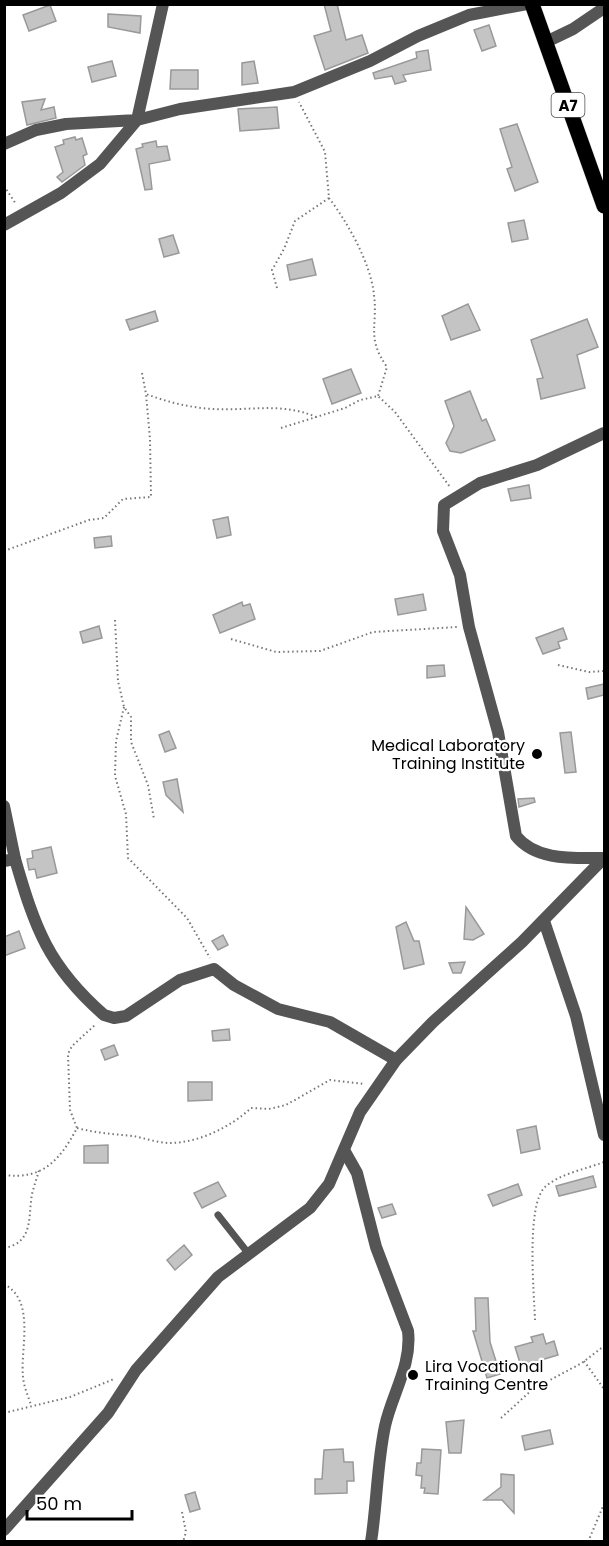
<svg xmlns="http://www.w3.org/2000/svg" width="609" height="1546" font-family="Poppins,sans-serif">
  <style>
    .building { fill: #c4c4c4; stroke: #999; stroke-width: 1.5 }
    .lines { fill: none; stroke-linecap: round; stroke-linejoin: round }
    .primary-casing { stroke: #dbdbdb; stroke-width: 16 }
    .path { stroke: #777; stroke-width: 2; stroke-dasharray: 1.5 3; stroke-linecap: butt }
    .lane { stroke: #555; stroke-width: 7 }
    .street { stroke: #555; stroke-width: 12 }
    .primary { stroke: #000; stroke-width: 15 }
    .poi-dot { fill: #000; stroke: #fff; stroke-width: 2 }
    .labels { text-anchor: middle; dominant-baseline: central; stroke-width: 4.5; stroke-linejoin: round; paint-order: stroke }
    .shield { fill: #fff; stroke: #4c4c4c; stroke-width: 1.5 }
    .shield-label { font-size: 15px; font-weight: bold; fill: #000 }
    .poi-label { font-size: 16px; fill: #000; stroke: #fff; text-anchor: end }
  </style>
  <rect width="100%" height="100%" fill="#fff"/>
  <g class="building">
    <path d="M324 4H337L346 40 362 35 368 53 325 70 314 36 331 31Z"/>
    <path d="M50 5 56 21 29 31 23 15Z"/>
    <path d="M108 14 141 16 140 33 108 27Z"/>
    <path d="M489 25 496 46 482 51 474 30Z"/>
    <path d="M428 50 431 70 403 75 406 81 395 84 392 76 375 79 373 73 417 58 416 52Z"/>
    <path d="M112 61 116 76 92 82 88 67Z"/>
    <path d="M254 61 258 83 242 85V63Z"/>
    <path d="M171 70H198V89H170Z"/>
    <path d="M45 99 41 110 54 107 56 118 27 125 22 102Z"/>
    <path d="M277 107 279 128 240 131 238 109Z"/>
    <path d="M517 124 538 182 515 191 507 169 512 167 500 129Z"/>
    <path d="M75 137 76 140 82 138 87 154 83 156 85 165 62 182 57 177 63 172 55 147 64 144 63 140Z"/>
    <path d="M156 141 157 147 167 146 170 160 149 164 152 189 145 190 136 149 143 147 142 144Z"/>
    <path d="M524 220 528 239 512 242 508 223Z"/>
    <path d="M173 235 179 253 164 257 159 239Z"/>
    <path d="M312 259 316 275 290 280 287 265Z"/>
    <path d="M468 304 480 330 451 340 442 316Z"/>
    <path d="M155 311 158 321 130 330 126 320Z"/>
    <path d="M587 319 598 347 577 355 585 388 541 399 537 379 543 378 531 340Z"/>
    <path d="M351 369 361 393 332 404 323 379Z"/>
    <path d="M470 391 482 421 486 419 495 440 461 453 450 451 446 443 454 426 445 401Z"/>
    <path d="M529 485 531 498 511 501 508 489Z"/>
    <path d="M228 517 231 535 217 538 213 520Z"/>
    <path d="M111 536 112 546 95 548 94 538Z"/>
    <path d="M423 594 426 610 398 615 395 599Z"/>
    <path d="M242 602 243 606 250 604 255 619 220 633 213 615Z"/>
    <path d="M99 626 102 638 83 643 80 632Z"/>
    <path d="M563 628 567 639 558 642 560 648 543 654 536 638Z"/>
    <path d="M444 665 445 676 427 678V666Z"/>
    <path d="M604 684V695L588 699 586 688Z"/>
    <path d="M169 731 176 748 165 752 159 735Z"/>
    <path d="M571 732 576 772 565 773 560 733Z"/>
    <path d="M177 779 183 812 166 795 163 782Z"/>
    <path d="M534 798 535 802 519 807 518 799Z"/>
    <path d="M51 847 57 873 37 878 35 869 29 870 27 859 33 858 32 851Z"/>
    <path d="M466 907 484 934 473 940 464 939Z"/>
    <path d="M406 922 414 941H419L424 964 404 969 396 927Z"/>
    <path d="M19 931 25 948 4 956V937Z"/>
    <path d="M223 935 228 945 218 950 212 941Z"/>
    <path d="M465 962 461 973H453L449 963Z"/>
    <path d="M229 1029 230 1040 213 1041 212 1031Z"/>
    <path d="M114 1045 118 1055 105 1060 101 1050Z"/>
    <path d="M188 1082H212V1100L188 1101Z"/>
    <path d="M536 1126 540 1149 521 1153 517 1130Z"/>
    <path d="M108 1145V1163H84V1146Z"/>
    <path d="M593 1176 596 1187 559 1196 556 1186Z"/>
    <path d="M218 1182 226 1196 202 1208 194 1193Z"/>
    <path d="M518 1184 522 1195 493 1206 488 1195Z"/>
    <path d="M392 1204 396 1214 382 1218 378 1208Z"/>
    <path d="M184 1245 192 1255 175 1270 167 1260Z"/>
    <path d="M475 1298H488L490 1342 500 1374 487 1378 473 1331H476Z"/>
    <path d="M543 1334 546 1344 554 1341 558 1355 521 1366 515 1347 533 1342 531 1337Z"/>
    <path d="M464 1420 461 1453H449L446 1422Z"/>
    <path d="M550 1430 553 1444 525 1450 522 1436Z"/>
    <path d="M343 1449 344 1462H353L354 1481H347V1493L315 1494V1479H322L324 1450Z"/>
    <path d="M422 1449 441 1450 438 1494 424 1493 425 1488H421L422 1476 416 1475 417 1463H421Z"/>
    <path d="M501 1474 514 1475V1513L502 1500H484L501 1487Z"/>
    <path d="M195 1492 200 1509 190 1512 185 1495Z"/>
  </g>
  <g class="lines">
    <defs>
      <path id="primary" d="M532 4 604 206"/>
    </defs>
    <use href="#primary" class="primary-casing"/>
    <g class="path">
      <path d="M4 7 7 4"/>
      <path d="M4 186 16 204"/>
      <path d="M329 198C348 223 371 264 374 295 378 326 366 337 387 367L378 396"/>
      <path d="M277 288 272 270 284 249 295 221 329 198 325 152 299 102"/>
      <path d="M142 373 146 394C167 402 191 408 214 409 250 411 282 402 316 417"/>
      <path d="M281 428 345 408 360 400 378 396 395 412 450 487"/>
      <path d="M4 551 89 520 104 518 123 499 151 497 150 439 146 394"/>
      <path d="M115 620 118 681 124 707 131 717V742L148 785 154 819"/>
      <path d="M231 639 276 652 320 651 373 632 457 627"/>
      <path d="M558 665 589 672 604 671"/>
      <path d="M124 707 116 741 115 776 126 814 128 858 187 918 210 958"/>
      <path d="M77 1128C96 1133 113 1134 133 1136 144 1138 158 1143 170 1143 198 1143 231 1127 251 1108L269 1109 286 1105 330 1080 365 1084"/>
      <path d="M4 1175C43 1180 60 1160 77 1128L70 1110 68 1054 72 1046 95 1025"/>
      <path d="M4 1248C34 1243 28 1216 32 1194 34 1186 37 1178 39 1170"/>
      <path d="M4 1284C36 1301 20 1348 23 1377 24 1387 28 1396 31 1405"/>
      <path d="M535 1320C534 1292 526 1205 545 1187 559 1174 586 1169 604 1162"/>
      <path d="M584 1361 604 1389"/>
      <path d="M4 1413 70 1397 114 1379"/>
      <path d="M501 1418 533 1389 582 1363 604 1346"/>
      <path d="M182 1512 186 1532 183 1542"/>
      <path d="M588 1542 604 1504"/>
    </g>
    <path class="lane" d="M218 1215 248 1253"/>
    <g class="street">
      <path d="M546 42 573 29 604 8"/>
      <path d="M4 144 36 130 66 124 137 120 163 4"/>
      <path d="M4 225 61 193 100 164 137 120 180 109 294 92 370 61 418 36 469 15 527 4"/>
      <path d="M4 806 15 859"/>
      <path d="M603 858C573 858 536 861 516 836L498 732 469 627 460 575 443 531 444 505 480 483 537 465 604 433"/>
      <path d="M4 861 15 859C35 928 48 966 104 1015L114 1018 126 1016 180 980 214 969 234 985 278 1009 330 1022 396 1060"/>
      <path d="M544 921 576 1016 604 1135"/>
      <path d="M344 1150 357 1173 376 1247 408 1331C412 1365 392 1394 385 1426 377 1464 377 1503 371 1542"/>
      <path d="M4 1530 108 1413 136 1370 218 1277 310 1208 329 1184 360 1112 396 1060 433 1022 522 942 604 858"/>
    </g>
    <use href="#primary" class="primary"/>
  </g>
  <g class="poi-dot">
    <circle cx="537" cy="754" r="6"/>
    <circle cx="413" cy="1375" r="6"/>
  </g>
  <g class="labels">
    <rect class="shield" x="551.5" y="93" width="33" height="24" rx="4.5"/>
    <g class="shield-label">
      <text x="568" y="105">A7</text>
    </g>
    <g class="poi-label">
      <text x="525" y="745">Medical Laboratory<tspan x="525" dy="18">Training Institute</tspan></text>
      <text x="425" y="1366" text-anchor="start">Lira Vocational<tspan x="425" dy="18">Training Centre</tspan></text>
    </g>
  </g>
  <rect width="609" height="1546" fill="none" stroke="#000000" stroke-width="12"/>
  <path d="M27 1510v9h105v-9" fill="none" stroke="#000000" stroke-width="3"/>
  <text x="36" y="1510" font-size="18" fill="#000000" stroke="#ffffff" stroke-width="4.5" paint-order="stroke">50 m</text>
</svg>
